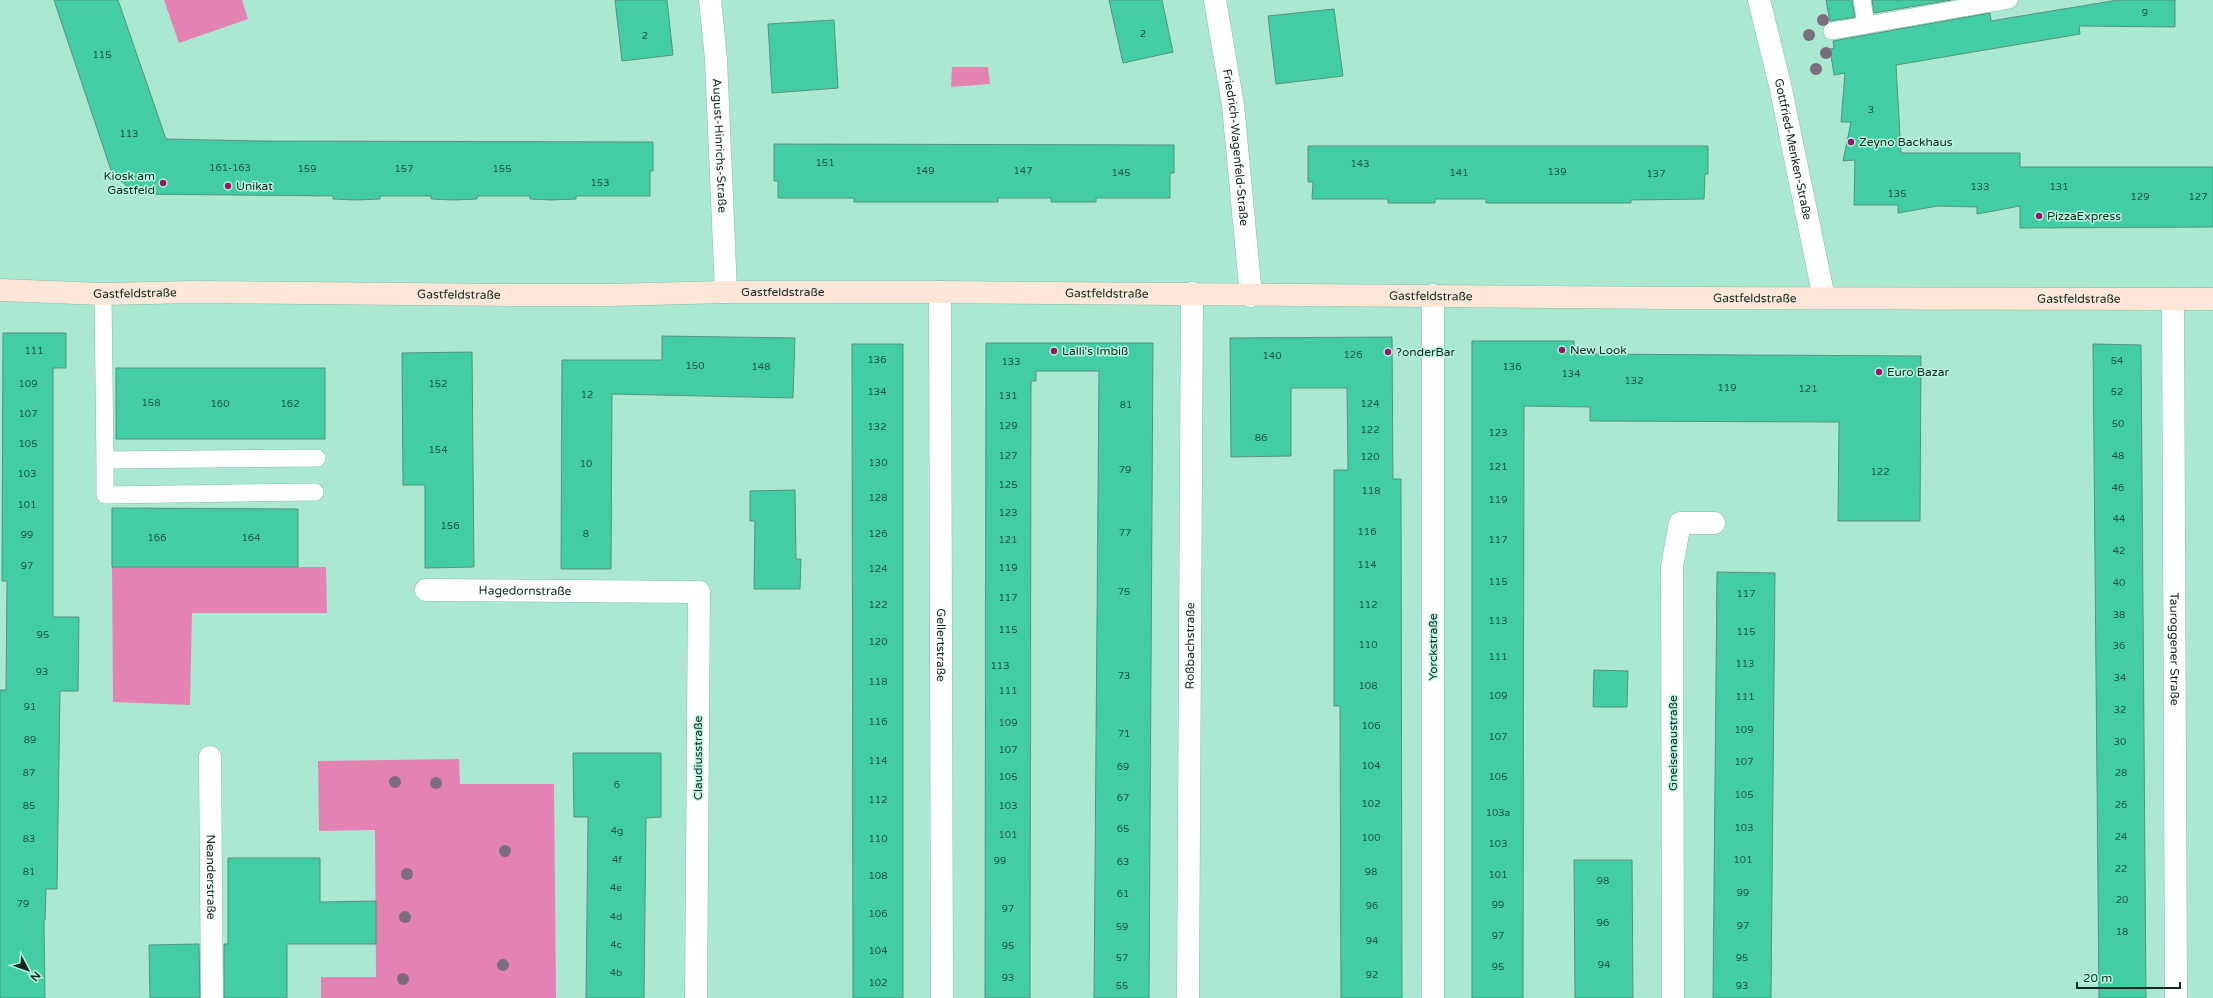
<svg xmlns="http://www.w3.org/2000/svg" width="2213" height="998" font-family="'Varela Round',sans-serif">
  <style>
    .green { fill: #e483b3 }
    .building { fill: #43cda5; stroke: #57917d }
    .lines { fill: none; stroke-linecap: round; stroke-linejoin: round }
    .lane-casing { stroke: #82bea8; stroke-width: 18 }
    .street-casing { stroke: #82bea8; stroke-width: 23 }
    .secondary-casing { stroke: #82bea8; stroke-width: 23 }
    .lane { stroke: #fff; stroke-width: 17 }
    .street { stroke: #fff; stroke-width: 22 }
    .secondary { stroke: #fee6d9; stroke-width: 22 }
    .tree { fill: #7c6d7d }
    .poi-dot { fill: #9b1567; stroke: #b8f5df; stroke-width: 1.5 }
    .labels { text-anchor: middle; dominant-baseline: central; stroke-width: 3; stroke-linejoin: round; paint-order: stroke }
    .number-label { font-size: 10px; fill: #1e5242 }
    .poi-label { font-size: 12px; fill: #112921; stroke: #b8f5df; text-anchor: start }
    .street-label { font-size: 12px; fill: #112921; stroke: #b8f5df }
  </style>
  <rect width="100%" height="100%" fill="#abe8d1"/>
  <g class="green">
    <path d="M164 0H242L248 19 179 43Z"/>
    <path d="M952 67H988L990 84 951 87Z"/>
    <path d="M112 567H326L327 613H192L190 705 113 702Z"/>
    <path d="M459 759 460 784H554L556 998H321V977H376L375 830 319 831 318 761Z"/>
  </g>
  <g class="building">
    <path d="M54 0H118L166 139 257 141 653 142V171H650V196H576V199L551 200 530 199V196H477V199L453 200 431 199V196H380V199L356 200 333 199V196L136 194 112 173Z"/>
    <path d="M615 0H667L673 55 622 61Z"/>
    <path d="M1109 0H1162L1173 52 1123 63Z"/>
    <path d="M1826 0H1852L1855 17 1830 21Z"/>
    <path d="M1872 0H1951L1874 13Z"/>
    <path d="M2118 0H2175V27L2079 26 2080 34 1896 65 1901 153H2020V167H2213V227L2020 228V206L1977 214V207L1938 206 1898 213V205H1854L1855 160 1843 161 1851 122H1841L1845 73 1834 75 1830 49 1834 48 1833 41 1990 13 1991 21Z"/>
    <path d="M1334 9 1343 76 1276 84 1268 16Z"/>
    <path d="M834 20 838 88 772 93 768 24Z"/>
    <path d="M774 144 1174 145V173H1170V198H1096V202H1051V198H998V202H854V198H778V181H774Z"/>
    <path d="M1308 146H1708V174H1705L1704 199 1631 200V203H1486V199H1435V203H1388V199H1312L1313 182H1308Z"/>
    <path d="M3 333H66V368H53V617H79L78 691H60L57 889H46L45 920H44L45 998H0V690H6L7 581H2Z"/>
    <path d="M662 336 795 338 793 398 612 394 611 569H561L562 360H662Z"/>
    <path d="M1392 337 1393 479H1401L1402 998H1341L1340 706H1334V470H1348L1347 388H1291V456L1231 457 1230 338Z"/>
    <path d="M1472 341H1574V354L1921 356 1920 521H1838L1839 422 1590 421V407L1524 406 1523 998H1472Z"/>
    <path d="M986 343H1153L1149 998H1094L1099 371H1036V381H1031L1030 998H985Z"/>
    <path d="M852 344H903V998H853Z"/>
    <path d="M2093 344 2141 345 2146 998H2099Z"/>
    <path d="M472 352 474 567 425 568V485H403L402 353Z"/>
    <rect x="116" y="368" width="209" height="71"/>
    <path d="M795 490 796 559H801L800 589H754L755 521H750V491Z"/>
    <path d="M112 508 298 509V567H112Z"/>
    <path d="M1717 572 1775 573 1771 998H1713Z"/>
    <path d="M1594 670 1628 671 1627 707H1593Z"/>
    <path d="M573 753H661V817L646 818 644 998H586L588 817H574Z"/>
    <path d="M228 858H320V902L376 901V944H287V998H224V944H228Z"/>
    <path d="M1574 860H1632L1633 998H1575Z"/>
    <path d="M199 944 200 998H150L149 945Z"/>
  </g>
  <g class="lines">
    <defs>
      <g id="lane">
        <path d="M1862 0 1866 25"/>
        <path d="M1832 31 2009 0"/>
        <path d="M103 294 105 460 317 458"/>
        <path d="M105 460V495L315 492"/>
      </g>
      <g id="street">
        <path id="s1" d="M710 0 716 59 726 292"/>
        <path id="s2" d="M1215 0 1233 105 1251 296"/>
        <path id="s3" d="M1759 0 1780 85 1824 298"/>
        <path id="s4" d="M940 292 942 998"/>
        <path id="s5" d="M2173 299 2176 998"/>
        <path id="s6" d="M426 590 699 592 696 998"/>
        <path id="s7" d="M210 757 212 998"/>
        <path id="s8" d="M1188 998 1192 293"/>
        <path d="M1433 998V295"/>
        <path d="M1673 998 1672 566 1680 523H1714"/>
      </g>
      <g id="secondary">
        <path id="s9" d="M0 290 103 294 194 292 511 295H609L726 292H940L1668 298 2213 299"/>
      </g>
    </defs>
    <use href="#lane" class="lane-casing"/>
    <use href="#street" class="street-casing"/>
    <use href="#secondary" class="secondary-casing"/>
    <use href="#lane" class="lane"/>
    <use href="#street" class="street"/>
    <use href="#secondary" class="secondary"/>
  </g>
  <g class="tree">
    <circle cx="1823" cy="20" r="6"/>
    <circle cx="1809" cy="35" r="6"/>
    <circle cx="1826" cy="53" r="6"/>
    <circle cx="1816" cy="69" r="6"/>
    <circle cx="395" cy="782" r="6"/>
    <circle cx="436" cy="783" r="6"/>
    <circle cx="505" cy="851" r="6"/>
    <circle cx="407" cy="874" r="6"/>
    <circle cx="405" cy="917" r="6"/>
    <circle cx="503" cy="965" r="6"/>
    <circle cx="403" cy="979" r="6"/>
  </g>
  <g class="poi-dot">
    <circle cx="1851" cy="142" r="4"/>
    <circle cx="163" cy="183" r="4"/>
    <circle cx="228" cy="186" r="4"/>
    <circle cx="2039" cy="216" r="4"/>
    <circle cx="1562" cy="350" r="4"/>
    <circle cx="1054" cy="351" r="4"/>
    <circle cx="1388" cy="352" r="4"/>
    <circle cx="1879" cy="372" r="4"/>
  </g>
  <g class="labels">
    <g class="number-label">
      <text x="2145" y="13">9</text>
      <text x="1143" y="34">2</text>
      <text x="645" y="36">2</text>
      <text x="102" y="55">115</text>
      <text x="1871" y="110">3</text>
      <text x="129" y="134">113</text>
      <text x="825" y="163">151</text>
      <text x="1360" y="164">143</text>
      <text x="230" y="168">161-163</text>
      <text x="307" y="169">159</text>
      <text x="404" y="169">157</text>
      <text x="502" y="169">155</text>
      <text x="925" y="171">149</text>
      <text x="1023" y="171">147</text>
      <text x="1557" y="172">139</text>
      <text x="1121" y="173">145</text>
      <text x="1459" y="173">141</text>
      <text x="1656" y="174">137</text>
      <text x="600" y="183">153</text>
      <text x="1980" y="187">133</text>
      <text x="2059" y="187">131</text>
      <text x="1897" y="194">135</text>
      <text x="2140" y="197">129</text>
      <text x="2198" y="197">127</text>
      <text x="34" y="351">111</text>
      <text x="1353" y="355">126</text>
      <text x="1272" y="356">140</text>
      <text x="877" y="360">136</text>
      <text x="2117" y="361">54</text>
      <text x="1011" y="362">133</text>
      <text x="695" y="366">150</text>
      <text x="761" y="367">148</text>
      <text x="1512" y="367">136</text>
      <text x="1571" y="374">134</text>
      <text x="1634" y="381">132</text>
      <text x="28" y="384">109</text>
      <text x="438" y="384">152</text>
      <text x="1727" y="388">119</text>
      <text x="1808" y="389">121</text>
      <text x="877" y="392">134</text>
      <text x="2117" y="392">52</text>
      <text x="587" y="395">12</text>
      <text x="1008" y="396">131</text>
      <text x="151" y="403">158</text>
      <text x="220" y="404">160</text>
      <text x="290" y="404">162</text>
      <text x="1370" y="404">124</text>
      <text x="1126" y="405">81</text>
      <text x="28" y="414">107</text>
      <text x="2118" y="424">50</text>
      <text x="1008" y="426">129</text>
      <text x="877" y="427">132</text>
      <text x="1370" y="430">122</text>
      <text x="1498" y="433">123</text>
      <text x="1261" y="438">86</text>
      <text x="28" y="444">105</text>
      <text x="438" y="450">154</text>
      <text x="1008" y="456">127</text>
      <text x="2118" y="456">48</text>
      <text x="1370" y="457">120</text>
      <text x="878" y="463">130</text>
      <text x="586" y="464">10</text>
      <text x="1498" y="467">121</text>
      <text x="1125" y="470">79</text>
      <text x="1880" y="472">122</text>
      <text x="27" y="474">103</text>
      <text x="1008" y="485">125</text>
      <text x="2118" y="488">46</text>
      <text x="1371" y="491">118</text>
      <text x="878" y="498">128</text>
      <text x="1498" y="500">119</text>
      <text x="27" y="505">101</text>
      <text x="1008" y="513">123</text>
      <text x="2119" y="519">44</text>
      <text x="450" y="526">156</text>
      <text x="1367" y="532">116</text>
      <text x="1125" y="533">77</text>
      <text x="586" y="534">8</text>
      <text x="878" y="534">126</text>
      <text x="27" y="535">99</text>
      <text x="157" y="538">166</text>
      <text x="251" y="538">164</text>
      <text x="1008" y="540">121</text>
      <text x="1498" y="540">117</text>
      <text x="2119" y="551">42</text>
      <text x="1367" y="565">114</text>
      <text x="27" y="566">97</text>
      <text x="1008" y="568">119</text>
      <text x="878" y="569">124</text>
      <text x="1498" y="582">115</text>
      <text x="2119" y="583">40</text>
      <text x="1124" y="592">75</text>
      <text x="1746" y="594">117</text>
      <text x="1008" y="598">117</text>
      <text x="878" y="605">122</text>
      <text x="1368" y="605">112</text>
      <text x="2119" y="615">38</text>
      <text x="1498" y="621">113</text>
      <text x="1008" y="630">115</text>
      <text x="1746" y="632">115</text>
      <text x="43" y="635">95</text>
      <text x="878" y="642">120</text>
      <text x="1368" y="645">110</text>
      <text x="2119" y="646">36</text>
      <text x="1498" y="657">111</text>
      <text x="1745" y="664">113</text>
      <text x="1000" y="666">113</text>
      <text x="42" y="672">93</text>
      <text x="1124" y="676">73</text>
      <text x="2120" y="678">34</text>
      <text x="878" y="682">118</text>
      <text x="1368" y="686">108</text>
      <text x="1008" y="691">111</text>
      <text x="1498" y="696">109</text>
      <text x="1745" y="697">111</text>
      <text x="30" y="707">91</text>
      <text x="2120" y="710">32</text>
      <text x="878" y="722">116</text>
      <text x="1008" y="723">109</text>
      <text x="1371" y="726">106</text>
      <text x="1744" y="730">109</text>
      <text x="1124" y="734">71</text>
      <text x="1498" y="737">107</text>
      <text x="30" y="740">89</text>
      <text x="2120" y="742">30</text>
      <text x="1008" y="750">107</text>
      <text x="878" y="761">114</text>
      <text x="1744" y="762">107</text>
      <text x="1371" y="766">104</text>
      <text x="1123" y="767">69</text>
      <text x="29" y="773">87</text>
      <text x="2121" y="773">28</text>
      <text x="1008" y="777">105</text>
      <text x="1498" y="777">105</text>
      <text x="617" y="785">6</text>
      <text x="1744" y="795">105</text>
      <text x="1123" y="798">67</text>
      <text x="878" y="800">112</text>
      <text x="1371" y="804">102</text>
      <text x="2121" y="805">26</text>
      <text x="29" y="806">85</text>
      <text x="1008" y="806">103</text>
      <text x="1498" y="813">103a</text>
      <text x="1744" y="828">103</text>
      <text x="1123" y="829">65</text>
      <text x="617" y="831">4g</text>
      <text x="1008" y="835">101</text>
      <text x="2121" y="837">24</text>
      <text x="1371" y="838">100</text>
      <text x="29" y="839">83</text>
      <text x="878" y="839">110</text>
      <text x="1498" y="844">103</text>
      <text x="617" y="860">4f</text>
      <text x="1743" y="860">101</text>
      <text x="1000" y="861">99</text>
      <text x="1123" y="862">63</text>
      <text x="2121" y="869">22</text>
      <text x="29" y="872">81</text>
      <text x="1371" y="872">98</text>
      <text x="1498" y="875">101</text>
      <text x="878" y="876">108</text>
      <text x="1603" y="881">98</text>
      <text x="616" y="888">4e</text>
      <text x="1743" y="893">99</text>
      <text x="1123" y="894">61</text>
      <text x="2122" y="900">20</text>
      <text x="23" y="904">79</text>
      <text x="1498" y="905">99</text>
      <text x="1372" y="906">96</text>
      <text x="1008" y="909">97</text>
      <text x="878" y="914">106</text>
      <text x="616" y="917">4d</text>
      <text x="1603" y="923">96</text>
      <text x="1743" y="926">97</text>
      <text x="1122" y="927">59</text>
      <text x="2122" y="932">18</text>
      <text x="1498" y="936">97</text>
      <text x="1372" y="941">94</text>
      <text x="616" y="945">4c</text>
      <text x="1008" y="946">95</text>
      <text x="878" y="951">104</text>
      <text x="1122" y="958">57</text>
      <text x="1742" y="958">95</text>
      <text x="1604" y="965">94</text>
      <text x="1498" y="967">95</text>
      <text x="616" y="973">4b</text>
      <text x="1372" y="975">92</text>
      <text x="1008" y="978">93</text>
      <text x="878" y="983">102</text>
      <text x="1122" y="986">55</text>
      <text x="1742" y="986">93</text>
    </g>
    <g class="poi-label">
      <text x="1859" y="142">Zeyno Backhaus</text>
      <text x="155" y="176" text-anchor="end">Kiosk am<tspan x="155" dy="14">Gastfeld</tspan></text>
      <text x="236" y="186">Unikat</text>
      <text x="2047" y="216">PizzaExpress</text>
      <text x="1570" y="350">New Look</text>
      <text x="1062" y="351">Lalli's Imbiß</text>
      <text x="1396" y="352">?onderBar</text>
      <text x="1887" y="372">Euro Bazar</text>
    </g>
    <g class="street-label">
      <text stroke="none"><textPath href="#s1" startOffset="146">August-Hinrichs-Straße</textPath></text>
      <text stroke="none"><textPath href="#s2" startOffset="149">Friedrich-Wagenfeld-Straße</textPath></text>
      <text stroke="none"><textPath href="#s3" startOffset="153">Gottfried-Menken-Straße</textPath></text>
      <text stroke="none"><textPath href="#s9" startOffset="783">Gastfeldstraße</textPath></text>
      <text stroke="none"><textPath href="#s9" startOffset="135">Gastfeldstraße</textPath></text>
      <text stroke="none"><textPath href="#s9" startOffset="1107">Gastfeldstraße</textPath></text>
      <text stroke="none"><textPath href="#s9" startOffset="459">Gastfeldstraße</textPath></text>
      <text stroke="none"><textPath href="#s9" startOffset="1431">Gastfeldstraße</textPath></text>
      <text stroke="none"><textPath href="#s9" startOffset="1755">Gastfeldstraße</textPath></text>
      <text stroke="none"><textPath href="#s9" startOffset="2079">Gastfeldstraße</textPath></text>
      <text stroke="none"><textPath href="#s6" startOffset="99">Hagedornstraße</textPath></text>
      <text stroke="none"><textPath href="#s4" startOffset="353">Gellertstraße</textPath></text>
      <text stroke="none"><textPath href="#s8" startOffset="352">Roßbachstraße</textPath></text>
      <text transform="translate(1433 647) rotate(-90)">Yorckstraße</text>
      <text stroke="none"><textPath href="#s5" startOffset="350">Tauroggener Straße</textPath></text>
      <text transform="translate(1673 743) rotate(-90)">Gneisenaustraße</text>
      <text transform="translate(698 758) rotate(-90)">Claudiusstraße</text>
      <text stroke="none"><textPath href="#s7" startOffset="120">Neanderstraße</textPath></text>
    </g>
  </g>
  <g transform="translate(28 970) rotate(131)" stroke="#b8f5df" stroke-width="3" paint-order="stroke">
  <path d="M0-3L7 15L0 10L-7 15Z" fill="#112921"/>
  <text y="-6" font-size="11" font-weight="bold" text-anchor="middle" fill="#112921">N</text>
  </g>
  <path d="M2077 982v6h103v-6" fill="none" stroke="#112921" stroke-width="2"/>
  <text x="2083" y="982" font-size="12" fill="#112921" stroke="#b8f5df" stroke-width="3" paint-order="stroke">20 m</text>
</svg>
